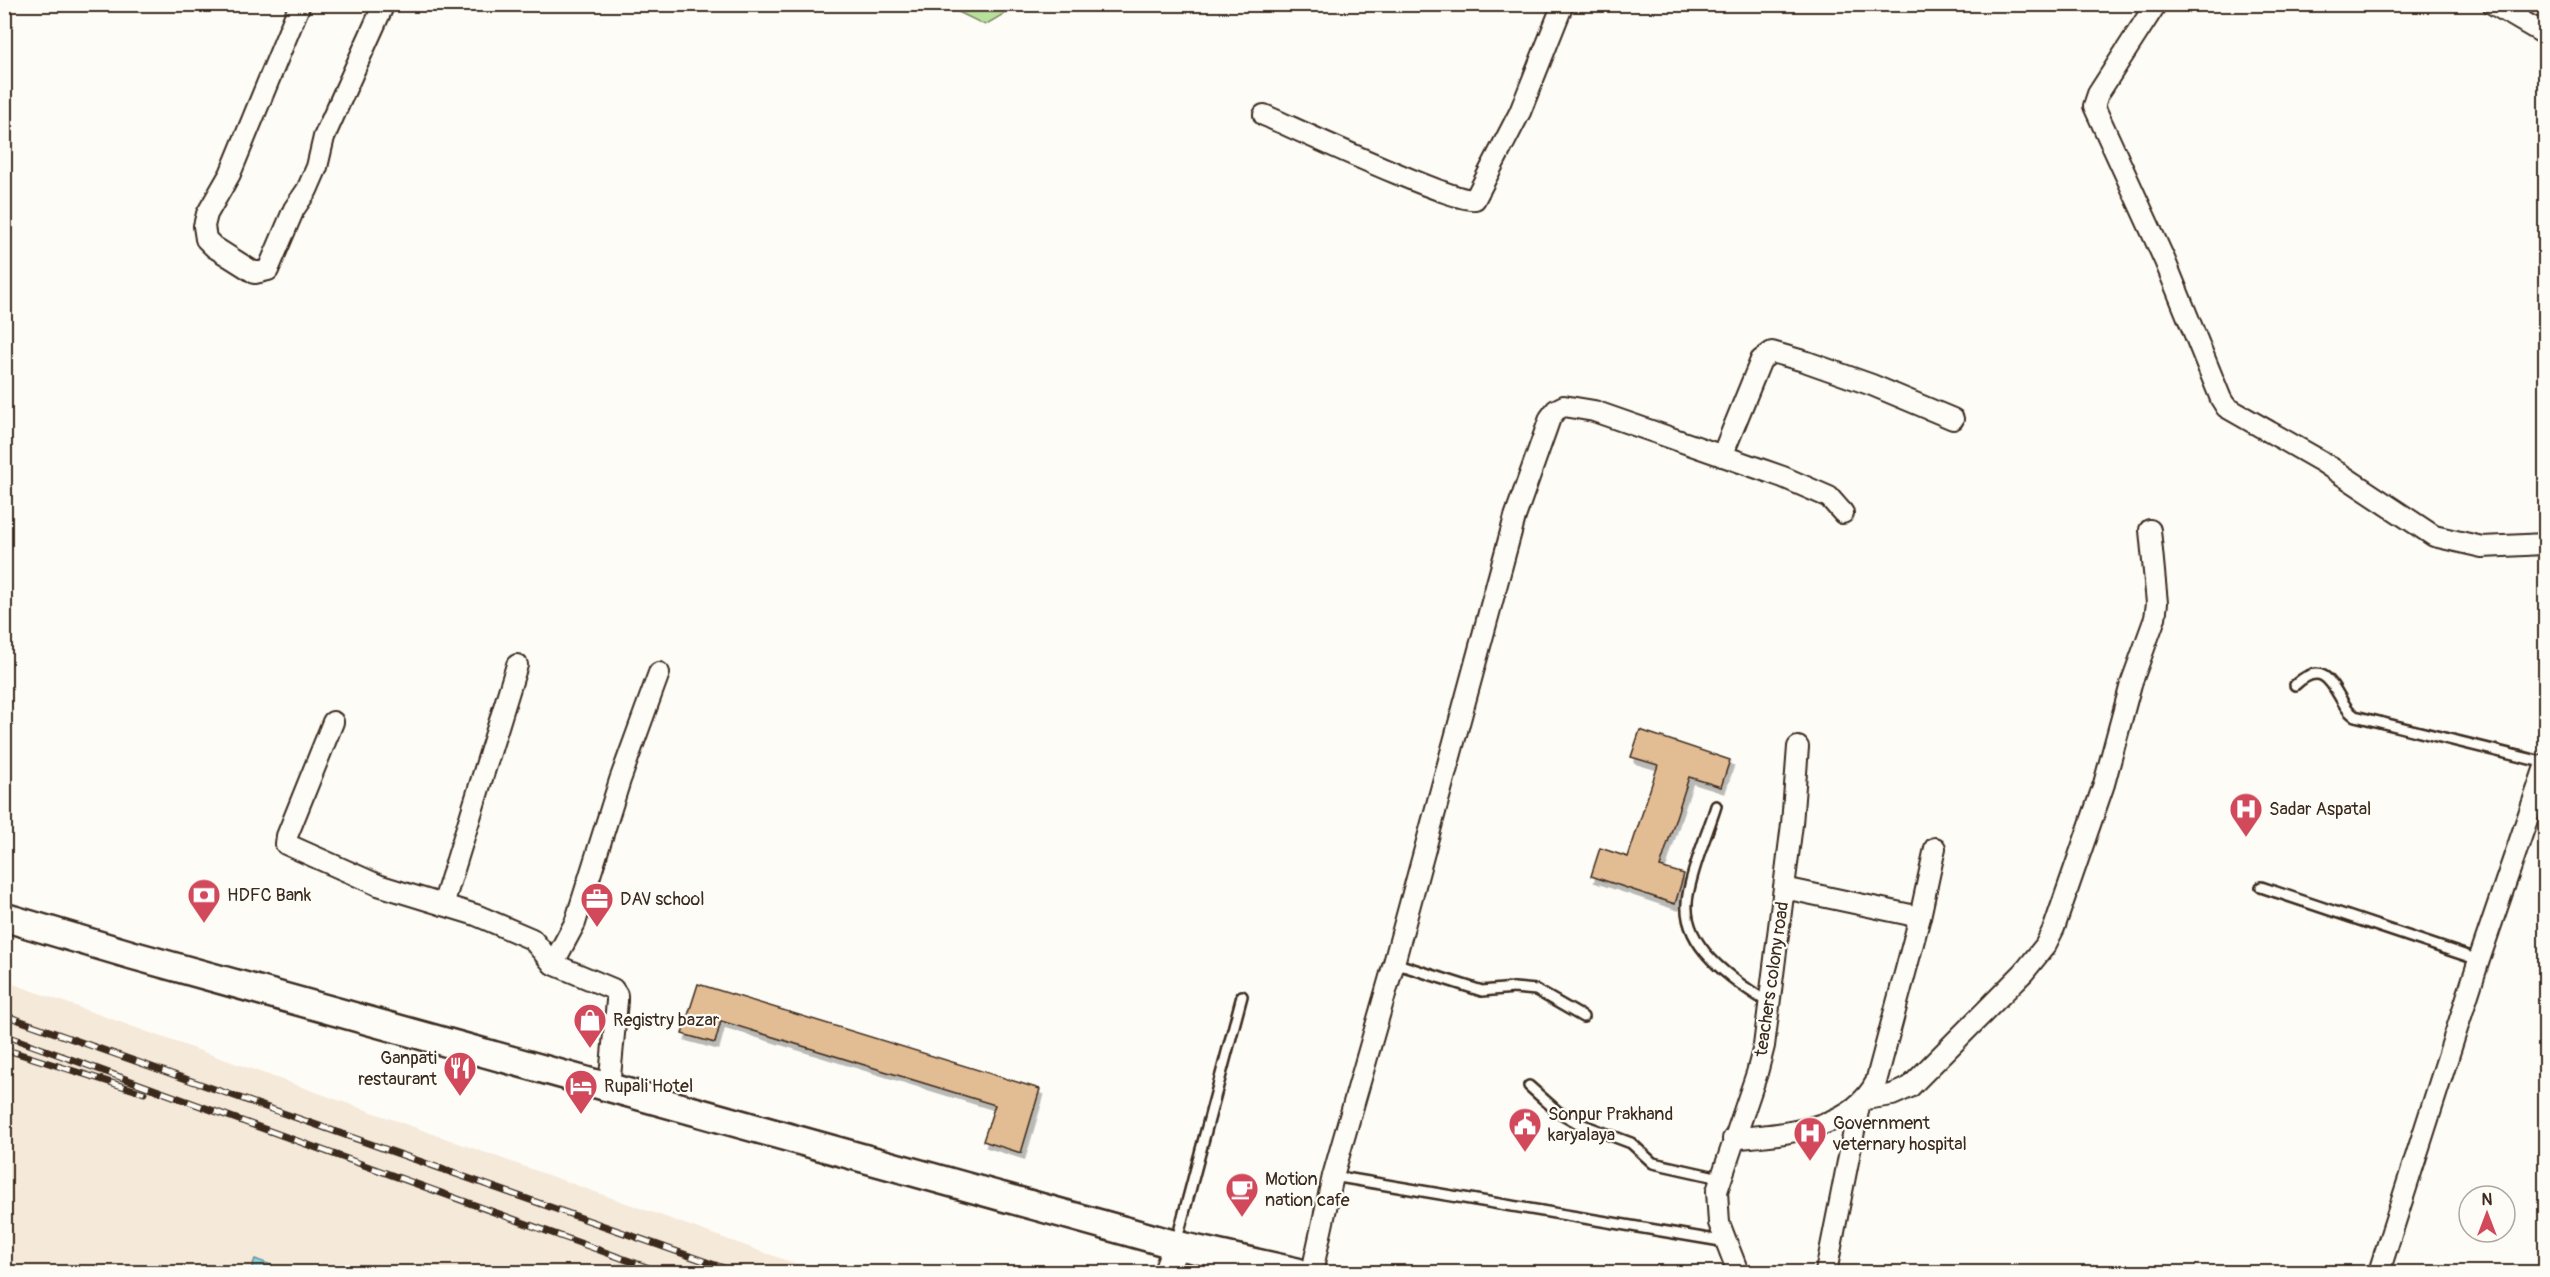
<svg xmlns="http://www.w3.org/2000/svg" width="2550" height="1277" font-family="Pangolin,sans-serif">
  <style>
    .built { fill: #f5e9d9 }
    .green { fill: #b8e09d; stroke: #7a855e; stroke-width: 1.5 }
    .water { fill: #86d5e3; stroke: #689194; stroke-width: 1.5 }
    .building { fill: #e2bc93; stroke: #3b2a1e; stroke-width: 1.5; filter: url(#shadow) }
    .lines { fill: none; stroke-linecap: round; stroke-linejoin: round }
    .service-casing { stroke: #3b2a1e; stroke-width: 14 }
    .minor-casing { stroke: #3b2a1e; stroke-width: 24 }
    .tertiary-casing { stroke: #3b2a1e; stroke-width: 28 }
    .secondary-casing { stroke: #3b2a1e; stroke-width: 32 }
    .service { stroke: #fdfcf7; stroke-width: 9 }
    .minor { stroke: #fdfcf7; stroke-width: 20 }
    .tertiary { stroke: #fdfcf7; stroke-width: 24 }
    .secondary { stroke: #fdfcf7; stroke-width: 27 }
    .rail-casing { stroke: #3b2a1e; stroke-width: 7 }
    .rail { stroke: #fdfcf7; stroke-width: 4.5; stroke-dasharray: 14; stroke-linecap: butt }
    .labels { text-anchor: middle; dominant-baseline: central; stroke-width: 4.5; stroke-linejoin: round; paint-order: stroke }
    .poi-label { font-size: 18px; fill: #3b2a1e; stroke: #fdfcf7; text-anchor: start }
    .street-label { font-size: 18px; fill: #3b2a1e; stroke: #fdfcf7 }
  </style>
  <defs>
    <filter id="shadow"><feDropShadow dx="3.5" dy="6" stdDeviation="0" flood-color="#0004"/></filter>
  </defs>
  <rect width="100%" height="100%" fill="#fdfcf7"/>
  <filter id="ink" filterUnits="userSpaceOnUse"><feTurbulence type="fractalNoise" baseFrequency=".0167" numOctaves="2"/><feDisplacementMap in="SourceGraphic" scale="12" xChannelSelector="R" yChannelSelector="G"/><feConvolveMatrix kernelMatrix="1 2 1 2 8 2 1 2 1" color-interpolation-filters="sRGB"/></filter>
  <g filter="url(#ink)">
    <path class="built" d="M5 981 819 1272H5Z"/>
    <path class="green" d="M944 5H1019L985 25Z"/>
    <path class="water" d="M255 1259 290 1272H250Z"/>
    <g class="building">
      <path d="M1640 730 1730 760 1721 787 1689 777 1660 867 1684 874 1675 904 1591 876 1600 848 1628 857 1658 765 1631 757Z"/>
      <path d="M698 984 1040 1089 1021 1153 983 1141 995 1105 721 1021 715 1043 682 1034Z"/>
    </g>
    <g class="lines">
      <defs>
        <g id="service">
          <path d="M2295 685C2332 651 2336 706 2355 716L2546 763"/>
          <path d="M1716 806C1707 835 1693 865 1688 895 1678 945 1733 980 1769 1003"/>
          <path d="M2261 887 2479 960"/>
          <path d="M1394 963 1482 991 1514 988 1536 990 1583 1017"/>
          <path d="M1529 1086 1557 1111 1578 1123 1631 1143 1653 1163 1720 1178"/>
          <path d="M1333 1176 1727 1242"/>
          <path d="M1176 1243 1242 996"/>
        </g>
        <g id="minor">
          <path d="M300 4 230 174 207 214 204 226 206 239 214 247 255 273 268 270 294 209 307 190 317 167 324 137 384 4"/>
          <path d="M2156 4 2098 94 2094 106 2165 261 2221 399 2226 407 2321 461 2434 536 2482 547 2546 544"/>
          <path d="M2493 4 2546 35"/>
          <path d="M1264 115C1294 128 1456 204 1475 199L1520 112 1563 4"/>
          <path d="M1722 456 1761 360 1772 352 1807 362 1872 385 1953 419"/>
          <path d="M333 722 287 836 286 844 378 885 476 915 532 939 553 964 613 989 617 995V1001L609 1088"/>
          <path d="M1784 888 1920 917"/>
          <path d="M443 905 517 665"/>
          <path d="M553 964 575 923 620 780 659 673"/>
          <path d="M1865 1099 1892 1095 1910 1087 2024 972 2045 946 2054 928 2104 784 2131 684 2155 618 2157 603 2150 530"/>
          <path d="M1733 1139C1782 1133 1850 1132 1876 1082L1920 917 1935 848"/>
          <path d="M1312 1272 1333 1176 1394 963 1515 517 1550 418 1556 410 1564 406 1594 411 1783 477 1829 497 1843 513"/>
          <path d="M1738 1272 1719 1223 1717 1191 1757 1073 1764 1046 1792 824 1798 747"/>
          <path d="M1826 1272 1859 1106"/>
          <path d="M2379 1272 2479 960 2546 764"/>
        </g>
        <path id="tertiary" d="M1166 1272 1176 1245"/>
        <path id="secondary" d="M4 917 132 955 1176 1245 1297 1272"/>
      </defs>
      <use href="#service" class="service-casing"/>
      <use href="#minor" class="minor-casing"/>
      <use href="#tertiary" class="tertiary-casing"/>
      <use href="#secondary" class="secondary-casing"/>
      <use href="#service" class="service"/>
      <use href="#minor" class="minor"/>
      <use href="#tertiary" class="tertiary"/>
      <use href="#secondary" class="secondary"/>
      <defs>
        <g id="rail">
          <path d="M4 1015 735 1272"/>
          <path d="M4 1035 660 1272"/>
          <path d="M4 1049 144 1093"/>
        </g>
      </defs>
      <use href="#rail" class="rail-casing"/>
      <use href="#rail" class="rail"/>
    </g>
  </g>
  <defs>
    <symbol id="hospital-pin" viewBox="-11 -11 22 30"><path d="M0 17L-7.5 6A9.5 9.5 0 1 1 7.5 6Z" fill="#d1495b" stroke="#fdfcf7"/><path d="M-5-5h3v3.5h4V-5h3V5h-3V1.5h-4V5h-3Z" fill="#fff"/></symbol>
    <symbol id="bank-pin" viewBox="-11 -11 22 30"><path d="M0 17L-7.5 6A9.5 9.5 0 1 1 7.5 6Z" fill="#d1495b" stroke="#fdfcf7"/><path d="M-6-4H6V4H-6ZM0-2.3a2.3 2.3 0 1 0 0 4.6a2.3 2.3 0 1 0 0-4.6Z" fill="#fff"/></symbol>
    <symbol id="office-pin" viewBox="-11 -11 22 30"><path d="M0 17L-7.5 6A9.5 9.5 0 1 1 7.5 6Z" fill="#d1495b" stroke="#fdfcf7"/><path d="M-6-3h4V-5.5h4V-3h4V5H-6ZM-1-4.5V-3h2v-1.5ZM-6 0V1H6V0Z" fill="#fff"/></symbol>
    <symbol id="shop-pin" viewBox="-11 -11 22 30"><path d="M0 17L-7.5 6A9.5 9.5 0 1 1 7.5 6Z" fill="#d1495b" stroke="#fdfcf7"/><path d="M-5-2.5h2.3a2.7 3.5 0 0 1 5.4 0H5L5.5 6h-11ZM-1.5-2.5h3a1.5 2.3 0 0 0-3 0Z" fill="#fff"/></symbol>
    <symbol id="restaurant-pin" viewBox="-11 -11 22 30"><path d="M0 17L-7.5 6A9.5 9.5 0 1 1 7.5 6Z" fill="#d1495b" stroke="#fdfcf7"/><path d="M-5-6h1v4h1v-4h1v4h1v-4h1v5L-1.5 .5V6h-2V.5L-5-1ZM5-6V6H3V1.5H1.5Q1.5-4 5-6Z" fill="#fff"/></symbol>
    <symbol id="hotel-pin" viewBox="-11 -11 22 30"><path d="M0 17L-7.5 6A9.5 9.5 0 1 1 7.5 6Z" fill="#d1495b" stroke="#fdfcf7"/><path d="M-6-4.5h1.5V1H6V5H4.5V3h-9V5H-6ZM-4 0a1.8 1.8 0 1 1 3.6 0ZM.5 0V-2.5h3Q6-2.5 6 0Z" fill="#fff"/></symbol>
    <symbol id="civic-pin" viewBox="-11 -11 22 30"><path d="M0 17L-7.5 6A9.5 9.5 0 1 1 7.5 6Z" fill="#d1495b" stroke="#fdfcf7"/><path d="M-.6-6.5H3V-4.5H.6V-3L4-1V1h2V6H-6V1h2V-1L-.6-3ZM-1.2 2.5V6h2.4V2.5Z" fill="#fff"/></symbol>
    <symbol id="cafe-pin" viewBox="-11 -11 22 30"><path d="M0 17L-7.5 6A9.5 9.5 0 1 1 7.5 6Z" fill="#d1495b" stroke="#fdfcf7"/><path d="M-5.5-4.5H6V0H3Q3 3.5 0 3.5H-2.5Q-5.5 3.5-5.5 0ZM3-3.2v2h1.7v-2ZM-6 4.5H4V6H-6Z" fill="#fff"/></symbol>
  </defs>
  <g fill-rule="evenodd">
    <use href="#hospital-pin" x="2227" y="790" width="38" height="52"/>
    <use href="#bank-pin" x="185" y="876" width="38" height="52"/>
    <use href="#office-pin" x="578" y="880" width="38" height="52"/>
    <use href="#shop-pin" x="571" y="1001" width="38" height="52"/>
    <use href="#restaurant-pin" x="441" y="1049" width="38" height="52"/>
    <use href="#hotel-pin" x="562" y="1067" width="38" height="52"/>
    <use href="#civic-pin" x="1506" y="1105" width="38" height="52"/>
    <use href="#hospital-pin" x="1791" y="1114" width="38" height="52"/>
    <use href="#cafe-pin" x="1223" y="1170" width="38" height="52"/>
  </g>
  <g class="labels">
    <g class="poi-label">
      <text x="2269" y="809">Sadar Aspatal</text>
      <text x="227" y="895">HDFC Bank</text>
      <text x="620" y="899">DAV school</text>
      <text x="613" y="1020">Registry bazar</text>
      <text x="437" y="1058" text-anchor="end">Ganpati<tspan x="437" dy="21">restaurant</tspan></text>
      <text x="604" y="1086">Rupali Hotel</text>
      <text x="1548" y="1114">Sonpur Prakhand<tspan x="1548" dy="21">karyalaya</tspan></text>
      <text x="1833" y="1123">Government<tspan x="1833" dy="21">veternary hospital</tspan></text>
      <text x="1265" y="1179">Motion<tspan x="1265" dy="21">nation cafe</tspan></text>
    </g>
    <g class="street-label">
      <text transform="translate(1772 979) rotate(-82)">teachers colony road</text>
    </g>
  </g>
  <rect width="2550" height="1277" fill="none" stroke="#fdfcf7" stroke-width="24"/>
  <rect x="12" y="12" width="2526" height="1253" fill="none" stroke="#3b2a1e" stroke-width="2" filter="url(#ink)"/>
  <g transform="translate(2487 1214)"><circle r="28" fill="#fdfcf7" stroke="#afa8a0" stroke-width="1.5"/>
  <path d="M0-4.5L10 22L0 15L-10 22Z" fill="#d1495b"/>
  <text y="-9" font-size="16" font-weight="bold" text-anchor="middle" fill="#3b2a1e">N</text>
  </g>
</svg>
